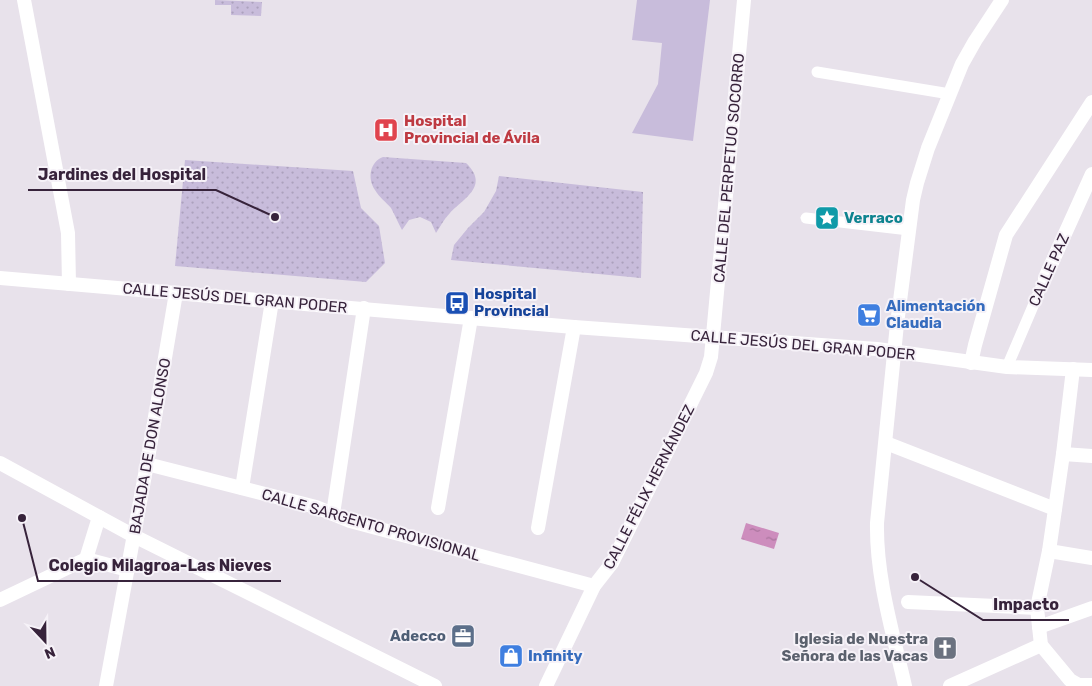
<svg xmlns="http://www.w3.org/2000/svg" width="1092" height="686" font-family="Rubik,sans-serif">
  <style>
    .grass { fill: url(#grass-dots) }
    .garden { fill: #c8bcdb }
    .water { fill: url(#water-ripples) }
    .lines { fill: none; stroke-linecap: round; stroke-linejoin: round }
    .pedestrian { stroke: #fff; stroke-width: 11 }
    .minor { stroke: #fff; stroke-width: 14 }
    .tertiary { stroke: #fff; stroke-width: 14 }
    .labels { text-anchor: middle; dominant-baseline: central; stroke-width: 4; stroke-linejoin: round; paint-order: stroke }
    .health-label { font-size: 15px; font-weight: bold; fill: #be3a42; stroke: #f6f2f8; text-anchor: start }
    .street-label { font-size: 15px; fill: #37233b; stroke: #f6f2f8 }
    .culture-label { font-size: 15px; font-weight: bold; fill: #0d838f; stroke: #f6f2f8; text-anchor: start }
    .transit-label { font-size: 15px; font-weight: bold; fill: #164399; stroke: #f6f2f8; text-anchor: start }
    .shop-label { font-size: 15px; font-weight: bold; fill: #366cbe; stroke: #f6f2f8; text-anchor: start }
    .service-label { font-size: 15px; font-weight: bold; fill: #4e5e75; stroke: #f6f2f8; text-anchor: end }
    .worship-label { font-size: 15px; font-weight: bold; fill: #5b616d; stroke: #f6f2f8; text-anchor: end }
    .leader { fill: none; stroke: #37233b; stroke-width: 2 }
    .callout-dot { fill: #37233b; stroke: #f6f2f8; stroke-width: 2 }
    .callout-label { font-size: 16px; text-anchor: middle; font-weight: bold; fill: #37233b; stroke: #f6f2f8; stroke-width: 4; stroke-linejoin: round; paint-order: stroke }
  </style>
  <defs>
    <pattern id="grass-dots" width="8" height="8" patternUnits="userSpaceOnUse" patternTransform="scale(1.25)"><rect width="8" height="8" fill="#c8bcdb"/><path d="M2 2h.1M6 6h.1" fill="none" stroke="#aca1bd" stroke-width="1.8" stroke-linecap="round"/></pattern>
    <pattern id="water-ripples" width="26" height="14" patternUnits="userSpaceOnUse" patternTransform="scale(1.25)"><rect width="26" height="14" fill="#cd8dbd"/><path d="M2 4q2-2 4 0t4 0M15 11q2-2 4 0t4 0" fill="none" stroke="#a7739b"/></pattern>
  </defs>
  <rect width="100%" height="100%" fill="#e8e2eb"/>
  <g class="grass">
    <path d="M215 0 262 2 261 16 231 15V5H215Z"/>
    <path d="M383 157 466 163C490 186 464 198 450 213 444 219 440 227 436 233L431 222 420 217 409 220 402 230C398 223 395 215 391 208 386 202 379 197 375 190 367 178 370 162 383 157Z"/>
    <path d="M185 160 353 171 361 208 379 226 385 263 366 282 175 266Z"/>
    <path d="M499 176 643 192 641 278 451 260 454 245 468 228 484 212 496 191Z"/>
  </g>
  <path class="garden" d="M637 0H710L693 141 632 133 658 84 662 43 632 40Z"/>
  <path class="water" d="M746 523 779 533 774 549 741 539Z"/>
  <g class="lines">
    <g class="pedestrian">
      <path d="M817 72 950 94"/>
      <path d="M806 218 909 230"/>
      <path d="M1007 367 1045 278"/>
    </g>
    <g class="minor">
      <path d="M1045 278 1092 174"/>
      <path d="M971 363 975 345 1006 235 1092 102"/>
      <path d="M1073 369 1063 454 1049 551 1092 558"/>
      <path d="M886 443 1055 509"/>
      <path d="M1063 454 1092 456"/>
      <path d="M147 464 316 507 350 521 594 586"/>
      <path d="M242 488 272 301"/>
      <path d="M438 508 471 318"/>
      <path d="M333 514 364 308"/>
      <path d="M538 528 574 327"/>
      <path d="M1049 551 1037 608 1041 645 1070 680 1079 685H1092"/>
      <path d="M86 559 99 517"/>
      <path d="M0 600 86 559 128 570"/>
      <path d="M908 602 1037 608"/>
      <path d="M1039 627 1092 608"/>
      <path d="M106 686 147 464 176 293"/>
      <path d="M950 686 1041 645"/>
    </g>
    <g class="tertiary">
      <path d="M24 0 68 233 69 284"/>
      <path d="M0 278 574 327 877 349 1007 367 1092 370"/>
      <path d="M0 463 134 536 435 686"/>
      <path d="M546 686 594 586 612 563 706 373 711 357 744 0"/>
      <path d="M905 686C893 633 876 578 877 523L897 324 913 200 917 183 928 148 962 64 975 41 1002 0"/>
    </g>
  </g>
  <defs>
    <symbol id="hospital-square" viewBox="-11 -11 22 22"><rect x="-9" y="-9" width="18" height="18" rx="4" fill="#e0444e" stroke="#f6f2f8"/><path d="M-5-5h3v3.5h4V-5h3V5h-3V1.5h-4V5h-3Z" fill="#fff"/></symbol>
    <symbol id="sight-square" viewBox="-11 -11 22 22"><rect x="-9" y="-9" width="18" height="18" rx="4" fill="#0f9aa8" stroke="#f6f2f8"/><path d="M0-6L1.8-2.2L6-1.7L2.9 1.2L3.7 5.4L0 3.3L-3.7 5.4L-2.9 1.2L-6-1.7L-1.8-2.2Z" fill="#fff"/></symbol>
    <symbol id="bus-square" viewBox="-11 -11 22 22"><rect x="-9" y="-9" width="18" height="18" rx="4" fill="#1a4fb4" stroke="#f6f2f8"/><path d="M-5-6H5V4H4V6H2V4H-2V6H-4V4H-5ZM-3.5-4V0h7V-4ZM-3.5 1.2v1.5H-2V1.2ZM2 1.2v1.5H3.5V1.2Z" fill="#fff"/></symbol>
    <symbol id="supermarket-square" viewBox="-11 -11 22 22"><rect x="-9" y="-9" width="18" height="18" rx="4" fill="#3f7fe0" stroke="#f6f2f8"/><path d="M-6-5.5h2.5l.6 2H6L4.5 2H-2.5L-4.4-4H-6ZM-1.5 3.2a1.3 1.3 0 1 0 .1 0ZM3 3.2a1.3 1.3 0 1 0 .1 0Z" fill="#fff"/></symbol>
    <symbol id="office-square" viewBox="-11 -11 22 22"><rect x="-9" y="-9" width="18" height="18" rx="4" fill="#5c6f8a" stroke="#f6f2f8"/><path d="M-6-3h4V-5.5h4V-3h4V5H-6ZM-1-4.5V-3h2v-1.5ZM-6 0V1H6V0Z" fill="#fff"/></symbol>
    <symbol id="church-square" viewBox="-11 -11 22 22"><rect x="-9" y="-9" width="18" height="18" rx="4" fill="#6b7280" stroke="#f6f2f8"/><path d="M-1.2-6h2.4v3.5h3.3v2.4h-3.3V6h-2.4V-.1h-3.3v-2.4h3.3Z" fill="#fff"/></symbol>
    <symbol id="shop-square" viewBox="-11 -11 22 22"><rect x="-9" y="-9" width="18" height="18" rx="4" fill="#3f7fe0" stroke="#f6f2f8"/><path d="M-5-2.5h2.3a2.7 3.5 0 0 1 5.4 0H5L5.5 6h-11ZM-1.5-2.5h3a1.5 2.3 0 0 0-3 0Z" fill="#fff"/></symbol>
  </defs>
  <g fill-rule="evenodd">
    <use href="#hospital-square" x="372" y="116" width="28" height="28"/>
    <use href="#sight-square" x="813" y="204" width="28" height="28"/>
    <use href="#bus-square" x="443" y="289" width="28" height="28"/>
    <use href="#supermarket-square" x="855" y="301" width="28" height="28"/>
    <use href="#office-square" x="449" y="622" width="28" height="28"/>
    <use href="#church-square" x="931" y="634" width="28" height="28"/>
    <use href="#shop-square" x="497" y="642" width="28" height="28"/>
  </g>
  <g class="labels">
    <g class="health-label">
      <text x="404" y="121">Hospital<tspan x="404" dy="17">Provincial de Ávila</tspan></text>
    </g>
    <g class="street-label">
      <text transform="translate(729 168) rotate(-85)">CALLE DEL PERPETUO SOCORRO</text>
      <text transform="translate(1049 270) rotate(-66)">CALLE PAZ</text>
      <text transform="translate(235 298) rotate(5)">CALLE JESÚS DEL GRAN PODER</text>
      <text transform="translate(803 345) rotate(5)">CALLE JESÚS DEL GRAN PODER</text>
      <text transform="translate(150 446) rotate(-80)">BAJADA DE DON ALONSO</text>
      <text transform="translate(649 487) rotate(-63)">CALLE FÉLIX HERNÁNDEZ</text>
      <text transform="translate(371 525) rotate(16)">CALLE SARGENTO PROVISIONAL</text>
    </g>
    <g class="culture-label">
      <text x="844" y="218">Verraco</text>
    </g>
    <g class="transit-label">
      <text x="474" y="294">Hospital<tspan x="474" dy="17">Provincial</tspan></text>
    </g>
    <g class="shop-label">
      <text x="886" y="306">Alimentación<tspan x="886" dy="17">Claudia</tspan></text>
      <text x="528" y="656">Infinity</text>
    </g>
    <g class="service-label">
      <text x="446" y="636">Adecco</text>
    </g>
    <g class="worship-label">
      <text x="928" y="639">Iglesia de Nuestra<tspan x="928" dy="17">Señora de las Vacas</tspan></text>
    </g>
  </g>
  <path class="leader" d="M275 217L216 190H28M22 518L38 581H281M915 577L983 620H1069"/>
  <g class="callout-dot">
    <circle cx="275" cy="217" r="5"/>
    <circle cx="22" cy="518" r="5"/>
    <circle cx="915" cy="577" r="5"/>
  </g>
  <g class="callout-label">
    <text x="122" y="180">Jardines del Hospital</text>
    <text x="160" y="571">Colegio Milagroa-Las Nieves</text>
    <text x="1026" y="610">Impacto</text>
  </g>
  <g transform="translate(45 641) rotate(158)" stroke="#f6f2f8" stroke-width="4" paint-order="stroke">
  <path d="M0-4L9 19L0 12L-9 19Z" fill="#37233b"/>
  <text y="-8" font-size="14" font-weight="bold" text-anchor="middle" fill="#37233b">N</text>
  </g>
</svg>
